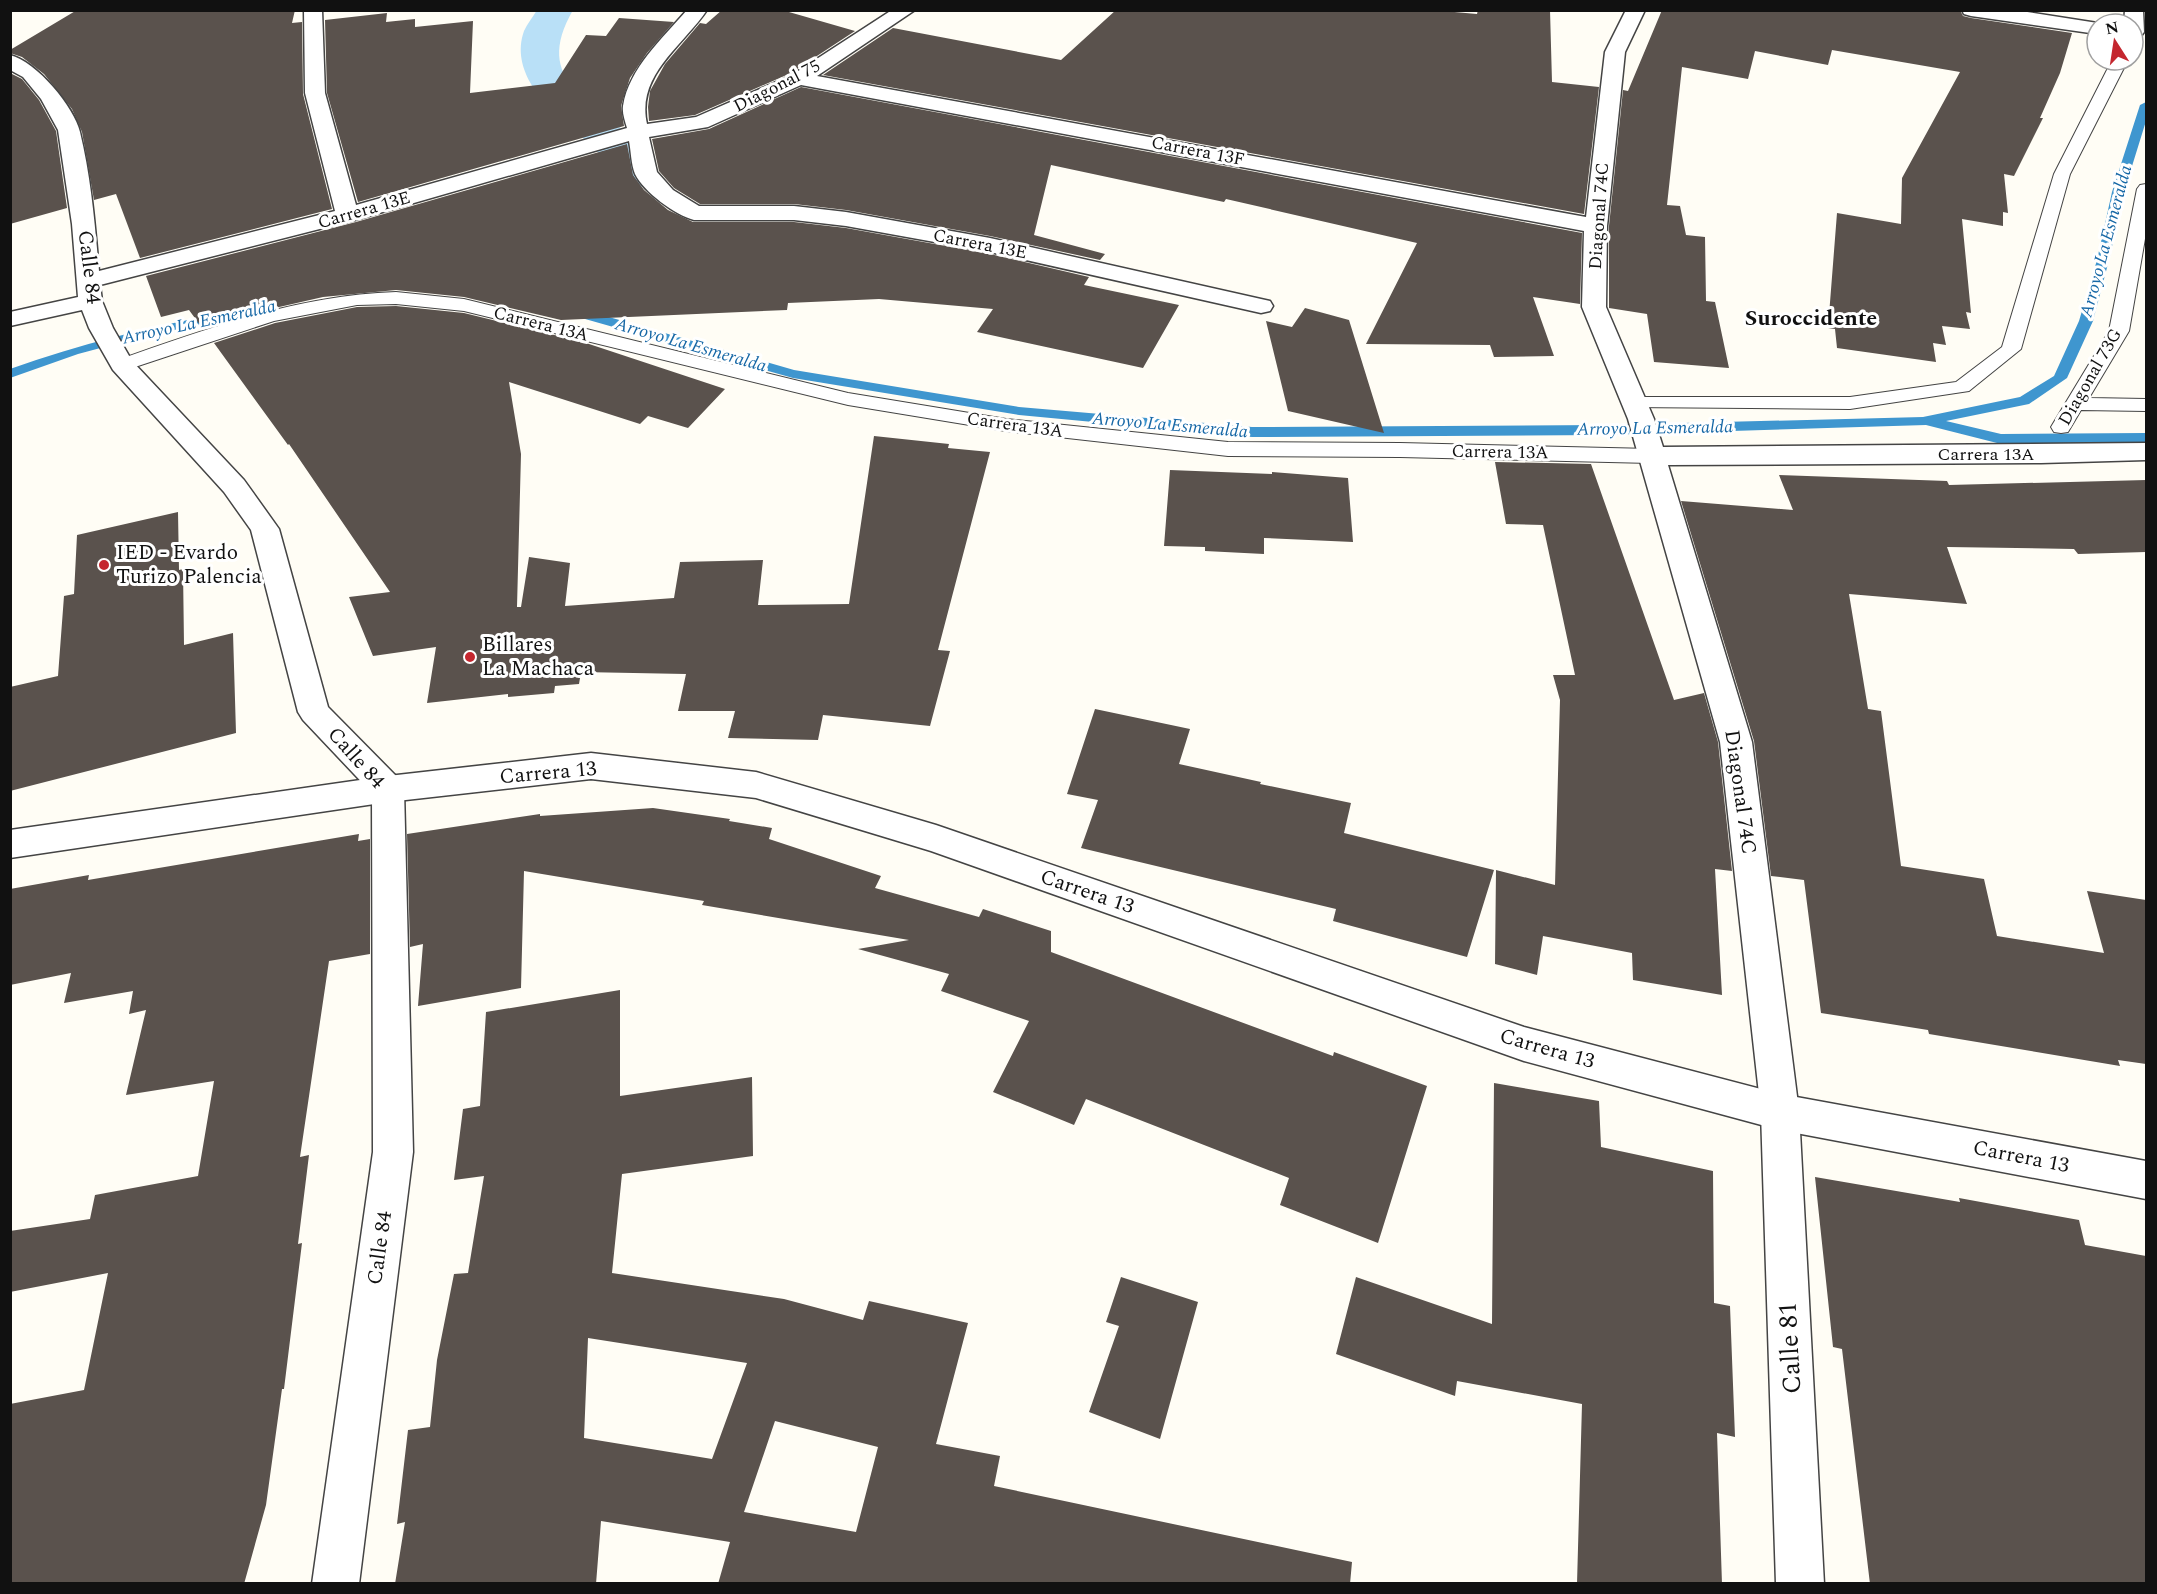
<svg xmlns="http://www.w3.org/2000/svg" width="2157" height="1594" font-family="Spectral,serif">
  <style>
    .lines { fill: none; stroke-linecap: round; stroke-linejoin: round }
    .stream { fill: #3f96cf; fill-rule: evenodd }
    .canal { fill: #b9e0f7; fill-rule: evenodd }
    .building { fill: #5a524d; fill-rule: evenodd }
    .service-casing { stroke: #444; stroke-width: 2 }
    .minor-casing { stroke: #444; stroke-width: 3 }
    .tertiary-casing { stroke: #444; stroke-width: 3 }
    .service { fill: #fff; fill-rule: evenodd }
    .minor { fill: #fff; fill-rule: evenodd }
    .tertiary { fill: #fff; fill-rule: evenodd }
    .poi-dot { fill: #c4262e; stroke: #fff; stroke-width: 2 }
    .labels { text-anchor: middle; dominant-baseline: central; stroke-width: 6; stroke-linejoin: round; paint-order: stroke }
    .far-street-label { font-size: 18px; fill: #111; stroke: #fff }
    .far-water-label { font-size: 18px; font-style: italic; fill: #1768a6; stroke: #fff }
    .street-label { font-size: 21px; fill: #111; stroke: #fff }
    .poi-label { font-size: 21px; fill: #111; stroke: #fff; text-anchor: start }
    .far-district-label { font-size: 22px; font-weight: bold; fill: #111; stroke: #fff }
    .near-street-label { font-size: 26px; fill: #111; stroke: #fff }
  </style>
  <rect width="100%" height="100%" fill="#fffdf5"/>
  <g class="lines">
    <g class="stream">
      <path d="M2146 102V121L2124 192 2109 260 2093 321 2067 378 2029 404 1946 421 2001 434 2146 433V443L2001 444 1926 425 1604 435 1252 437 1019 415 793 378 571 315 569 312 576 308 581 309 794 370 1019 407 1252 427 1604 425 1923 417 2020 397 2054 376 2079 321 2097 260 2112 192 2140 105Z"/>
      <path d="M222 313 229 317 227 320 149 335 78 354 10 378V369C80 344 149 327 222 313Z"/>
    </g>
    <path class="canal" d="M537 10H573C531 83 594 99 636 142 643 149 647 160 651 170 636 202 609 227 572 218L566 209C577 192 599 191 609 170 602 152 587 142 572 129 544 106 510 70 524 31 527 24 533 17 537 10Z"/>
  </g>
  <g class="building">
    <path d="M77 10H295L292 23 302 22 303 94 332 209 140 258 116 194 94 200 82 132 72 109 44 74 22 57 10 53V50Z"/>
    <path d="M722 10H782L855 31 791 73 695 115 649 121 648 107 650 91 665 64 700 23 706 24Z"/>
    <path d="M1116 10H1432L1477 14 1478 10H1550L1552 82 1599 87 1584 214 823 75 893 28 1061 60Z"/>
    <path d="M1662 10H1960L1963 16 1971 18 2072 33 2060 73 2040 118H2043L2014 176 2004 174 2008 213 2003 212V226L1962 219 1971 313 1966 312 1970 329 1942 326 1946 345 1933 343 1936 362 1837 348 1835 329 1828 328 1837 213 1901 224 1902 178 1960 72 1832 50 1828 65 1755 51 1748 79 1682 67 1667 205 1680 206 1686 235 1705 237 1706 301 1715 302 1729 368 1654 362 1647 314 1609 308V226L1623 90 1628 91Z"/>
    <path d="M387 13 386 22 415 19V27L473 21 470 93 555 83 586 35 606 36 619 18 674 22 647 53 630 78 621 106 624 126 358 202 327 93 325 20Z"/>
    <path d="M10 73 22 79 39 100 56 131 67 208 10 224Z"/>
    <path d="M801 87 1582 233 1580 304 1533 297 1554 356 1494 357 1490 345 1366 344 1417 243 1226 199 1224 202 1051 165 1034 235 1105 254 1100 260 990 236 846 210 794 204H700L674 188 659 171 652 139 709 129Z"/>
    <path d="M627 144 633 175 644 190 668 210 693 222H794L846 228 990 254 1089 277 1084 285 1179 305 1143 368 977 332 993 309 879 299 788 303 787 310 561 320 464 297 396 290 323 297 253 313 203 329 189 310 161 317 146 276 356 222Z"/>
    <path d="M396 306 464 313 583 342 725 389 688 428 648 416 640 424 509 382 521 454 517 607H521L529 557 570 563 565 606 674 598 680 562 763 560 758 605 849 604 874 436 949 444 948 448 990 452 938 650 950 651 930 726 823 715 818 740 728 738 735 711H678L686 674 581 672 579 684 555 686 554 693 508 697V694L427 703 436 647 373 656 349 597 390 592 289 444 288 445 214 343 275 323 357 307Z"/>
    <path d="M1305 308 1349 320 1384 433 1288 411 1266 321 1292 327Z"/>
    <path d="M1495 462 1591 464 1674 700 1704 693 1718 742 1732 871 1715 869 1722 995 1633 980 1632 953 1543 936 1537 975 1495 964 1496 870 1555 885 1560 700 1553 675H1575L1543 525 1506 524Z"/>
    <path d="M1170 470 1272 474V472L1348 478 1353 542 1264 538V554L1205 551V547L1164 546Z"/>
    <path d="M1779 475 1947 481 1949 485 2146 480V552L2078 554 2074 549 1947 547 1967 604 1849 594 1868 709 1881 711 1901 866 1984 879 1997 936 2104 953 2087 891 2146 900V1064L2118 1060 2120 1066 1929 1034 1928 1030 1821 1013 1804 880 1771 876 1754 741 1681 501 1793 510Z"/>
    <path d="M178 512 179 570 183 569 184 645 233 633 236 733 10 791V687L58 676 64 596 74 594 77 535Z"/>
    <path d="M1095 709 1190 729 1179 764 1261 782 1260 784 1351 803 1344 833 1494 870 1467 957 1333 921 1336 909 1081 848 1098 800 1067 794Z"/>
    <path d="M653 808 730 819 729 821 772 828 769 839 881 876 875 888 979 917 983 909 1051 931V952L1333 1056 1334 1052 1427 1086 1378 1243 1280 1205 1289 1178 1086 1099 1074 1125 993 1092 1029 1021 941 991 949 974 858 949 909 940 702 905 704 901 524 871 521 988 418 1006 423 944 410 947 407 834 540 814V816Z"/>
    <path d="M359 834 358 841 370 839V954L329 961 300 1157 309 1155 298 1244 302 1243 284 1389H282L266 1505 244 1584H10V1404L84 1390 108 1273 10 1292V1231L90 1219 95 1195 198 1176 214 1081 126 1095 146 1010 129 1014 133 991 64 1003 71 973 10 985V889L89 875 88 880Z"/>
    <path d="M620 990V1096L752 1077 753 1156 622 1174 612 1273 784 1299 863 1320 869 1301 968 1323 936 1444 1000 1456 994 1486 1352 1562 1350 1584H718L730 1542 601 1521 596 1584H395L405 1522 397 1524 408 1430 430 1427 437 1360 454 1274 468 1273 484 1176 454 1180 463 1109 480 1106 486 1012ZM588 1338 747 1363 712 1459 584 1438ZM775 1421 878 1447 856 1532 744 1512Z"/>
    <path d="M1494 1083 1599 1101 1601 1147 1713 1171 1714 1303 1730 1306 1735 1437 1717 1433 1722 1584H1577L1582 1404 1457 1381 1455 1396 1336 1354 1356 1277 1492 1324Z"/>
    <path d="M1815 1177 1960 1202 1959 1198 2079 1220 2085 1245 2146 1256V1584H1870L1842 1349 1833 1347Z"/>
    <path d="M1121 1277 1198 1302 1160 1439 1089 1412 1119 1326 1106 1322Z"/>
  </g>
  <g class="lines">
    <defs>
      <g id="service">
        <path d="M2112 60H2128L2070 174 2021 349 1969 391 1850 409 1628 407 1625 403 1628 399 1635 397H1850L1956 382 2002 347 2054 174Z"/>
        <path d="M2146 184V233L2129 331 2089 398 2146 399V411L2081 410 2068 432 2061 433 2054 432 2051 427 2109 331 2137 189 2140 185Z"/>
        <path d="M396 292 464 299 848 393 1006 419 1228 442 1400 443 1651 449 1658 451 1661 456 1658 461 1651 463 1400 457 1228 456 1006 431 848 405 464 311 396 304 357 305 274 321 129 369H115L112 365 115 361C207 329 298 295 396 292Z"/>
      </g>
      <g id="minor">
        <path d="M304 10H322L325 93 356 205 627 128C625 121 622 113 623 106 629 68 663 38 687 10H707C682 47 636 75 647 124L696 117 792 75 892 10H915L817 76 1586 217 1605 52 1626 10H1645L1625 52 1607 226 1606 307 1654 419 1663 447 2146 443V460L2041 463 1668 465 1752 742 1799 1112 1824 1584H1776L1761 1112 1720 742 1628 419 1582 307 1584 231 801 85 708 127 649 137 657 172 673 190 699 206H794L846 212 990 238 1261 299 1270 301 1273 306 1270 311 1261 313 990 252 846 226 794 220H694C675 215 644 192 635 174 631 164 631 151 629 141L355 220 100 285 102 301 113 328 132 361 244 480 279 529 328 707 400 780 404 789 413 1152 359 1584H312L373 1152 372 793 303 720 298 712 251 530 224 492 113 370 89 328 82 310 10 326V312L78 297 72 224 58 130 41 99 23 77 10 70V55C37 62 74 107 80 132 91 177 95 225 99 271L335 211 305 93Z"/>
        <path d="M1962 10H2014L2104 24H2097V34L1971 16 1964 14Z"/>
        <path d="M2125 10H2143L2144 32 2141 36 2133 38V24H2124Z"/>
      </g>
      <path id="tertiary" d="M591 753 756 772 936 825 1524 1027 1780 1094 2146 1161V1199L1780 1130 1524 1061 931 851 756 798 591 779 388 802 10 858V830L388 776Z"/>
    </defs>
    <use href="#service" class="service-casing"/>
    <use href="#minor" class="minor-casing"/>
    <use href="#tertiary" class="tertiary-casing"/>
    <use href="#service" class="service"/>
    <use href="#minor" class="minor"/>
    <use href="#tertiary" class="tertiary"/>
  </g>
  <g class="poi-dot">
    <circle cx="104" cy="565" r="6"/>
    <circle cx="470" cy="657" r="6"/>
  </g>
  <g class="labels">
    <g class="far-street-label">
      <text transform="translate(777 86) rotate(-27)">Diagonal 75</text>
      <text transform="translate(1198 151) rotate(11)">Carrera 13F</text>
      <text transform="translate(364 210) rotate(-16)">Carrera 13E</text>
      <text transform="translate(1599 216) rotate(-86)">Diagonal 74C</text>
      <text transform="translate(980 244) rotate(11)">Carrera 13E</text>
      <text transform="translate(541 324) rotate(14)">Carrera 13A</text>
      <text transform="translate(2090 377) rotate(-60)">Diagonal 73G</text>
      <text transform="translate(1015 425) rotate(8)">Carrera 13A</text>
      <text transform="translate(1500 452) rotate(1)">Carrera 13A</text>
      <text x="1986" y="454">Carrera 13A</text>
    </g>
    <g class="far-water-label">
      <text transform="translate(2106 241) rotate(-75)">Arroyo La Esmeralda</text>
      <text transform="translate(199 322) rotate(-12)">Arroyo La Esmeralda</text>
      <text transform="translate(691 345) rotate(16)">Arroyo La Esmeralda</text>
      <text transform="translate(1170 425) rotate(5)">Arroyo La Esmeralda</text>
      <text transform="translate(1655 428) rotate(-1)">Arroyo La Esmeralda</text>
    </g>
    <g class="street-label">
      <text transform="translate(89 267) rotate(83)">Calle 84</text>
      <text transform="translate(356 758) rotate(48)">Calle 84</text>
      <text transform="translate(548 773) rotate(-5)">Carrera 13</text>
      <text transform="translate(1740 792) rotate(82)">Diagonal 74C</text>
      <text transform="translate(1087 892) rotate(19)">Carrera 13</text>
      <text transform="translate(1547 1049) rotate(16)">Carrera 13</text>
      <text transform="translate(2021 1157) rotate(11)">Carrera 13</text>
      <text transform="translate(380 1248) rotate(-82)">Calle 84</text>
    </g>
    <g class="poi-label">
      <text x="116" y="553">IED - Evardo<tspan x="116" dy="24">Turizo Palencia</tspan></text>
      <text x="482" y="645">Billares<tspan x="482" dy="24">La Machaca</tspan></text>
    </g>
    <g class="far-district-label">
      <text x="1811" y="318">Suroccidente</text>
    </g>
    <g class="near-street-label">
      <text transform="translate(1790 1348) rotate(-93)">Calle 81</text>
    </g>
  </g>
  <rect width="2157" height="1594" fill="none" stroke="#111111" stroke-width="24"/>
  <g transform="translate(2115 42) rotate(348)"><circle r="28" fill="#ffffff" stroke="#a0a0a0" stroke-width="1.5"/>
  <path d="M0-4.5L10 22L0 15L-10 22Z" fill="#c4262e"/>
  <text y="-9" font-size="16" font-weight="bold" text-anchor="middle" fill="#111111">N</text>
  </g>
</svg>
